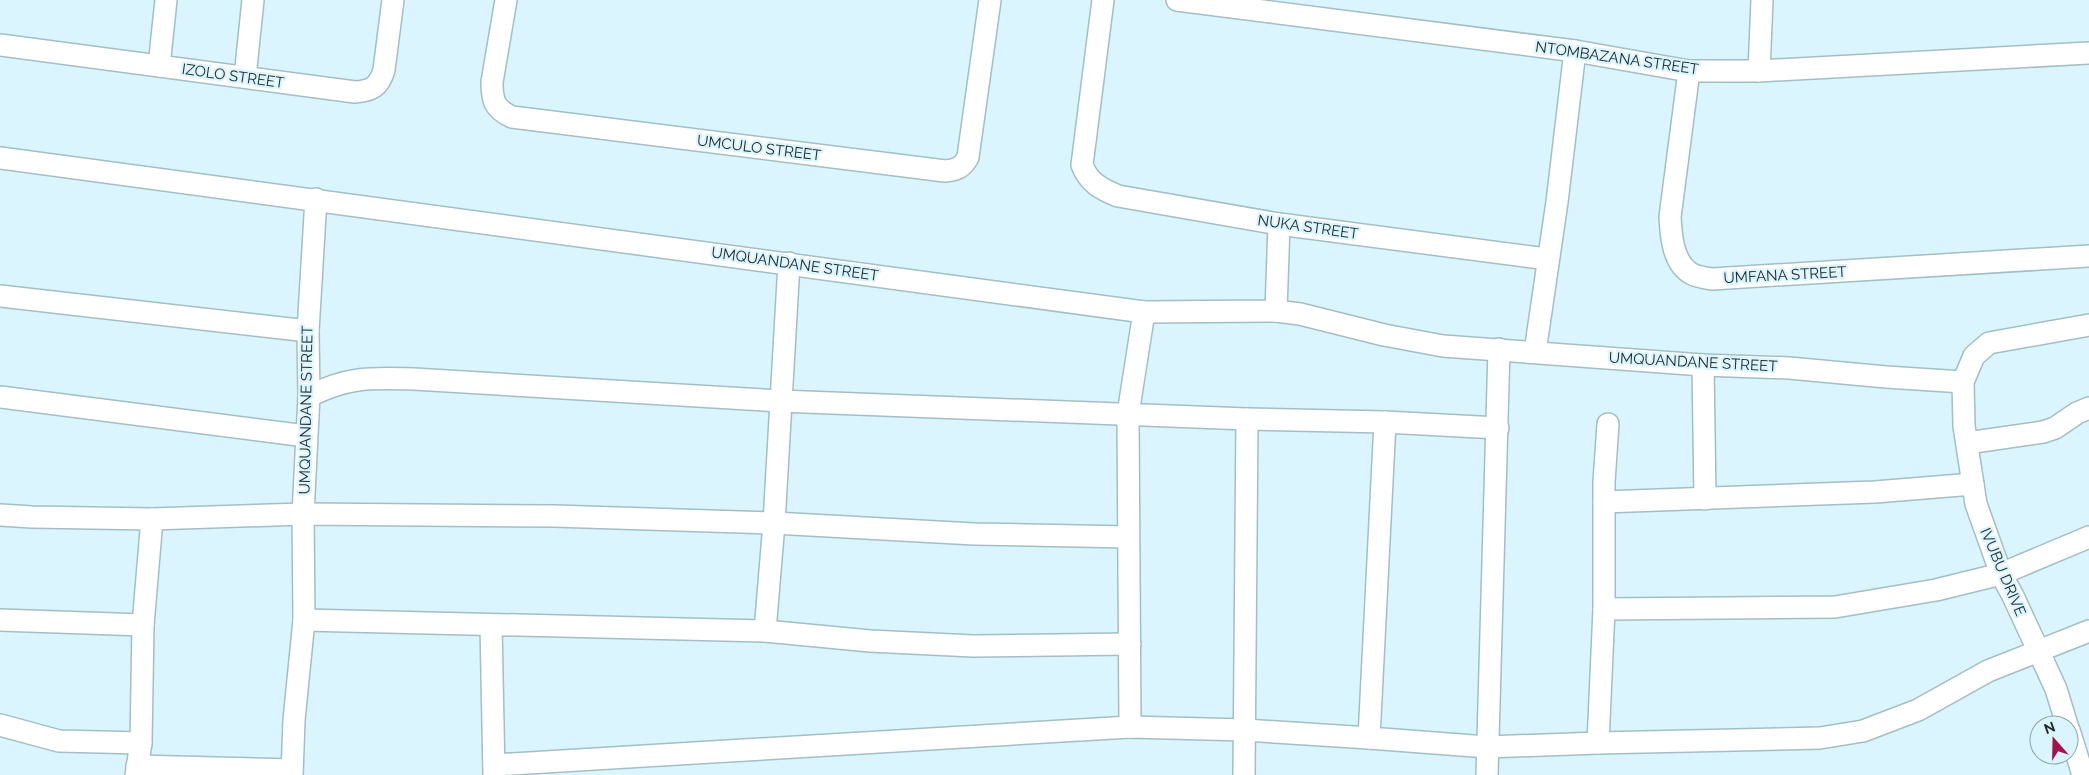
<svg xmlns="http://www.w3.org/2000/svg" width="2089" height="775" font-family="Raleway,sans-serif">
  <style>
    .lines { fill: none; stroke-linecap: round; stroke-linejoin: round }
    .minor-casing { stroke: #a4bec5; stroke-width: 24 }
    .minor { stroke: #fff; stroke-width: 21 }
    .labels { text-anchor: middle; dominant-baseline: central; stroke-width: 4.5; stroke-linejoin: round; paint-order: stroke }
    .street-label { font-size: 15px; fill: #1d272a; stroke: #daf5fd }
  </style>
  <rect width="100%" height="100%" fill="#daf5fd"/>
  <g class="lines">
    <defs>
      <g id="minor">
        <path d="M506 0 492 82C492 100 494 109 512 117L945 171C957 170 963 167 968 157L990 0"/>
        <path d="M1103 0 1082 165C1089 183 1101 189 1118 196L1279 224 1547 259"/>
        <path d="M1177 0 1575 51 1689 71H1759L2089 53"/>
        <path d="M0 45 355 92C371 91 379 87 384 70L393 0"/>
        <path d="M159 66 166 0"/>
        <path d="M1689 71 1670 217C1671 236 1673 264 1692 274 1698 277 1706 278 1712 279L2089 256"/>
        <path d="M1759 71 1762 0"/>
        <path d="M245 77 253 0"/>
        <path d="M0 158 1144 312 1276 311 1279 224"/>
        <path d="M0 296 308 331"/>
        <path d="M1276 311 1300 314 1384 335 1443 346 1703 365 1789 368 1886 377 1963 382"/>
        <path d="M1535 352 1557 202 1575 51"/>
        <path d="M1703 365 1705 499"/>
        <path d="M309 396C350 376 370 378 414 379L780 401 1247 419 1244 775"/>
        <path d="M0 397 306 436"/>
        <path d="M1247 419 1385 422"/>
        <path d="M1498 428 1385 422 1369 738 1487 747 1598 743 1604 609V482L1608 424"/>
        <path d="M1967 443 2043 432 2055 428 2077 413 2089 408"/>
        <path d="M1604 502 1875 492 1973 484"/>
        <path d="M0 515 32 517 152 519"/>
        <path d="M1604 609 1835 607 1936 590 2001 574 2089 537"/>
        <path d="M0 620 143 625"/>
        <path d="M304 620 765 631 774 523 789 263"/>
        <path d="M491 625 494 775"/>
        <path d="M765 631 870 641 973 646 1130 644"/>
        <path d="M0 725 59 741 141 743"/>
        <path d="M2067 725 2056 689 2013 596 2001 574 1976 504 1964 426 1963 382 1974 356 1989 343 2089 325"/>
        <path d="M1130 727 1128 414 1144 312"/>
        <path d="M2069 730 2083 775"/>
        <path d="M1598 743 1820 738 1863 731 1918 710 1988 671 2089 631"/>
        <path d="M494 765 1130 727 1245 730 1369 738"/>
        <path d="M137 766 292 770"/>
        <path d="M136 775 141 743 143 625 152 519 303 514 554 516 774 523 974 534 1128 537"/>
        <path d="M292 775 294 720 304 620 303 514 309 396 308 331 316 199"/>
        <path d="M1487 775 1499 349"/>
      </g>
    </defs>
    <use href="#minor" class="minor-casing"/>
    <use href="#minor" class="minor"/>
  </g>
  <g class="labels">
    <g class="street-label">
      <text transform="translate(1617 58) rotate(8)">NTOMBAZANA STREET</text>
      <text transform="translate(233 76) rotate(8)">IZOLO STREET</text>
      <text transform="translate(759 148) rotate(7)">UMCULO STREET</text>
      <text transform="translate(1308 227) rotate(8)">NUKA STREET</text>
      <text transform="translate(795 264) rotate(8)">UMQUANDANE STREET</text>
      <text transform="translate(1785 275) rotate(-3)">UMFANA STREET</text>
      <text transform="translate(1693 362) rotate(3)">UMQUANDANE STREET</text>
      <text transform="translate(306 410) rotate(-89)">UMQUANDANE STREET</text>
      <text transform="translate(2003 572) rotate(67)">IVUBU DRIVE</text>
    </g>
  </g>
  <g transform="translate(2054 740) rotate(340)"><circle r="24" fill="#daf5fd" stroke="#8ea3a9"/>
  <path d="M0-4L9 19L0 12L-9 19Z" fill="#a6124d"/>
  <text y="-8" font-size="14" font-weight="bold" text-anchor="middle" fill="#1d272a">N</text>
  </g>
</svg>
